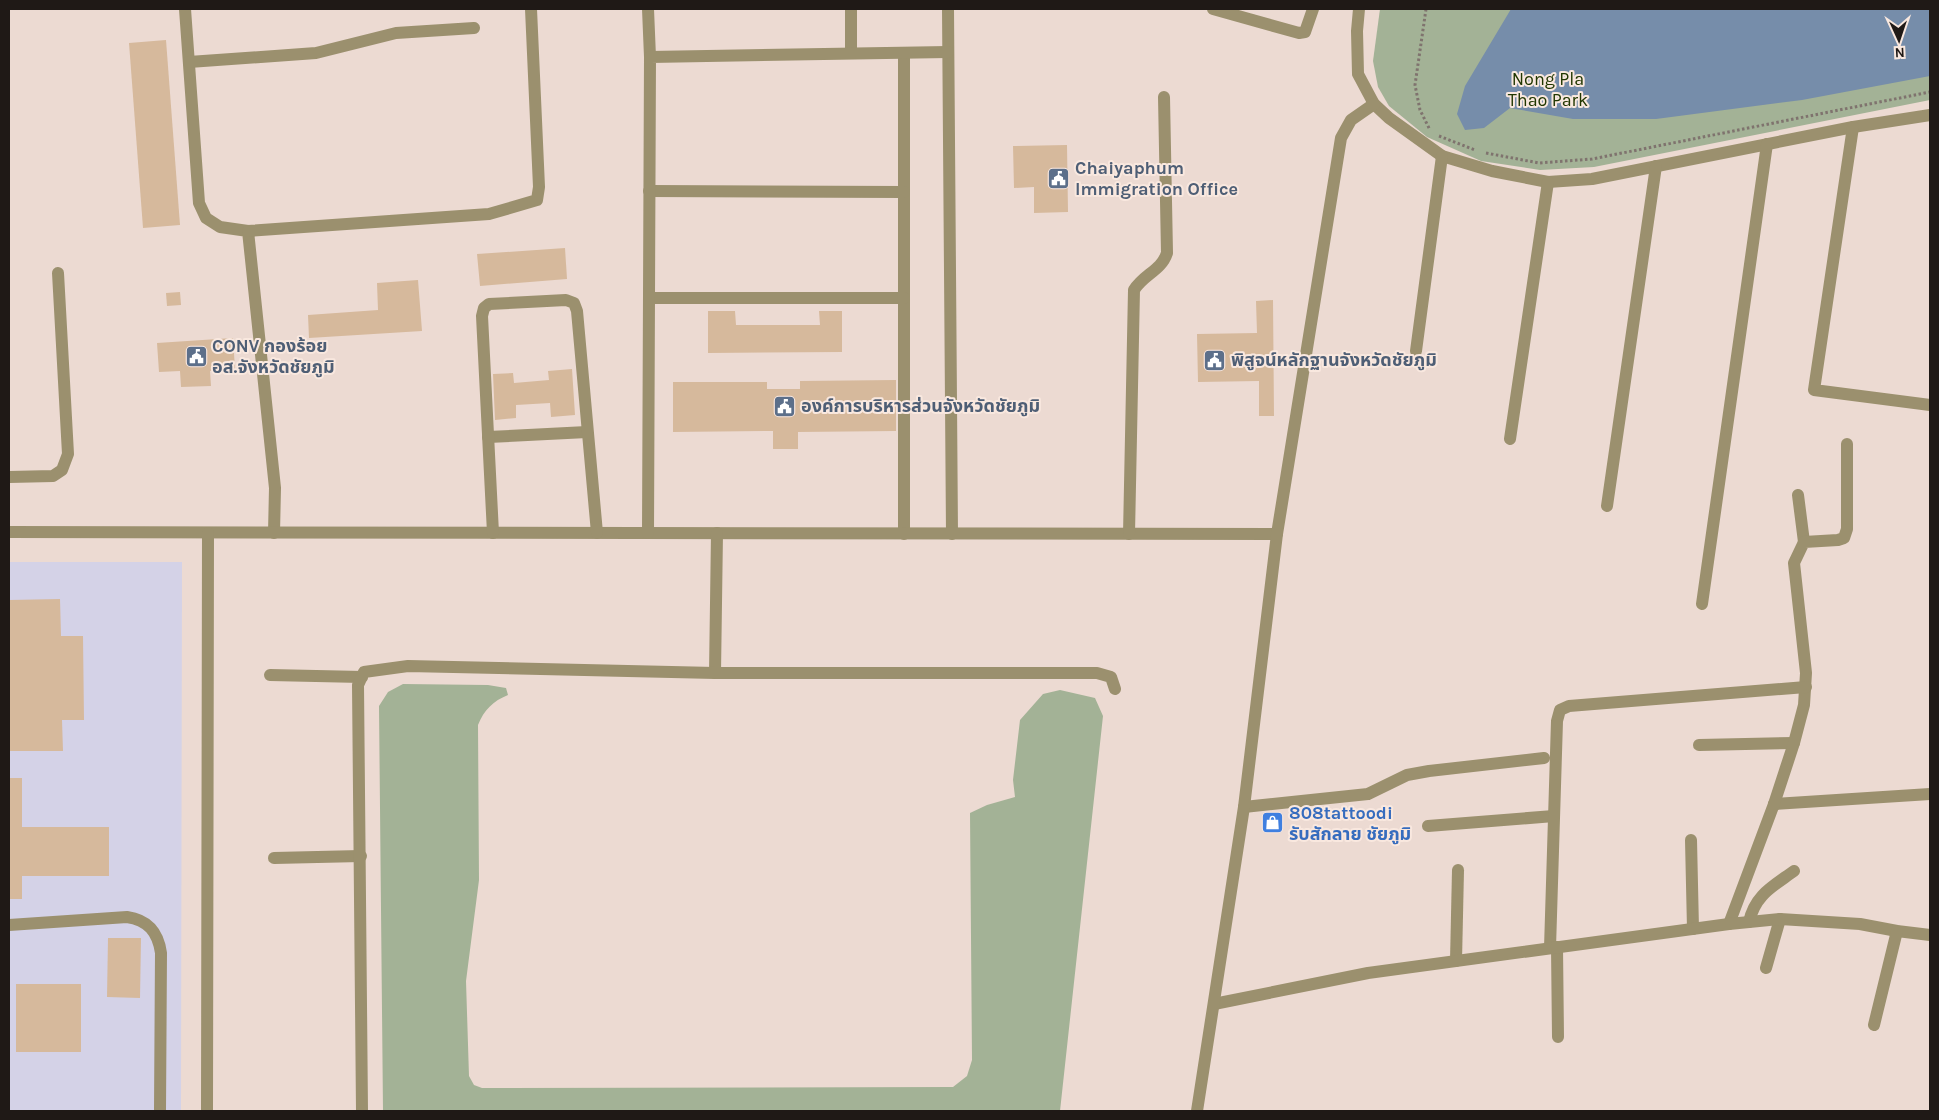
<svg xmlns="http://www.w3.org/2000/svg" width="1939" height="1120" font-family="Karla,'Noto Sans Thai',sans-serif">
  <style>
    .education { fill: #d4d2e7 }
    .green { fill: #a3b296 }
    .water { fill: #768daa }
    .building { fill: #d6b99c }
    .lines { fill: none; stroke-linecap: round; stroke-linejoin: round }
    .path { stroke: #7f736e; stroke-width: 3; stroke-dasharray: 2.5 2.5; stroke-linecap: butt }
    .minor { stroke: #9b906e; stroke-width: 12 }
    .labels { text-anchor: middle; dominant-baseline: central; stroke-width: 4; stroke-linejoin: round; paint-order: stroke }
    .park-label { font-size: 18px; fill: #213701; stroke: #f9e8df }
    .service-label { font-size: 18px; font-weight: bold; fill: #4e5e75; stroke: #f9e8df; text-anchor: start }
    .shop-label { font-size: 18px; font-weight: bold; fill: #366cbe; stroke: #f9e8df; text-anchor: start }
  </style>
  <rect width="100%" height="100%" fill="#ecdad2"/>
  <path class="education" d="M9 562H182L181 1111H9Z"/>
  <g class="green">
    <path d="M1380 9H1930V100L1594 167 1540 170 1481 161 1427 137 1389 106 1378 87 1373 61Z"/>
    <path d="M403 684 488 685 506 688 508 695C493 701 484 710 478 725L479 880 466 981 469 1076 474 1085 482 1088 953 1087 967 1076 972 1060 970 813 987 805 1015 797 1013 780 1020 720 1043 694 1060 690 1095 698 1103 716 1060 1111H383L379 706 388 692Z"/>
  </g>
  <path class="water" d="M1511 9H1930V76L1802 100 1656 119H1573L1510 108 1484 128 1465 130 1457 114 1465 86Z"/>
  <g class="building">
    <path d="M166 40 180 225 143 228 129 43Z"/>
    <path d="M1067 145 1068 212 1034 213V187L1014 188 1013 146Z"/>
    <path d="M565 248 567 279 480 286 477 254Z"/>
    <path d="M418 280 422 331 309 338 308 315 378 310 377 283Z"/>
    <path d="M180 292 181 305 167 306 166 293Z"/>
    <path d="M1273 300 1274 416H1259V381L1198 382 1197 334 1257 333 1256 301Z"/>
    <path d="M708 311H735L736 325H820L819 311H842V352L708 353Z"/>
    <path d="M233 338 235 369 210 371 211 386 181 387 180 371 159 372 157 343Z"/>
    <path d="M572 369 575 415 551 417 550 403 516 405V418L495 420 493 374 513 373 514 383 549 380 548 371Z"/>
    <path d="M896 380V431L798 432V449H773V431L673 432V382H767V389H800V381Z"/>
    <path d="M60 599 61 636H83L84 720H62L63 751H9V600Z"/>
    <path d="M9 778H22V827H109V876H22V899H9Z"/>
    <path d="M108 938H141L140 998 107 997Z"/>
    <rect x="16" y="984" width="65" height="68"/>
  </g>
  <g class="lines">
    <g class="path">
      <path d="M1426 9 1415 85 1420 110 1430 130"/>
      <path d="M1439 136 1475 150"/>
      <path d="M1486 153 1539 163 1592 159 1930 92"/>
    </g>
    <g class="minor">
      <path d="M185 9 199 203 206 218 220 227 248 231 275 488 274 533"/>
      <path d="M648 9 650 57"/>
      <path d="M948 9 952 534"/>
      <path d="M1213 9 1299 33 1305 32 1313 9"/>
      <path d="M1359 9 1357 31 1358 74 1374 104 1389 118 1442 156 1492 171 1548 182 1592 179 1853 127 1930 115"/>
      <path d="M851 53V9"/>
      <path d="M904 53V534"/>
      <path d="M189 62 316 53 396 33 474 28"/>
      <path d="M1853 127 1814 390 1930 405"/>
      <path d="M649 191 904 192"/>
      <path d="M248 231 489 214 537 200 539 187 531 9"/>
      <path d="M649 298H904"/>
      <path d="M1416 351 1442 156"/>
      <path d="M488 437 587 432"/>
      <path d="M1510 439 1548 182"/>
      <path d="M9 477 53 476 62 470 68 454 58 273"/>
      <path d="M1798 495 1804 542"/>
      <path d="M1607 506 1656 166"/>
      <path d="M9 532 1277 534"/>
      <path d="M493 533 482 316 484 308 489 304 566 300 574 303 577 311 597 533"/>
      <path d="M648 533 650 57 948 52"/>
      <path d="M1129 534 1134 290C1144 274 1161 271 1167 253L1164 97"/>
      <path d="M1702 604 1767 144"/>
      <path d="M715 673 717 533"/>
      <path d="M270 675 362 677"/>
      <path d="M1699 745 1794 743"/>
      <path d="M1774 804 1930 794"/>
      <path d="M1244 807 1368 794 1407 775 1429 771 1544 758"/>
      <path d="M1428 826 1554 816"/>
      <path d="M1691 840 1693 929"/>
      <path d="M274 858 361 856"/>
      <path d="M1749 922C1755 895 1772 887 1794 871"/>
      <path d="M1729 924 1774 804 1794 743 1804 705 1806 673 1794 563 1804 542 1838 540 1844 538 1847 529V444"/>
      <path d="M9 925 127 917C148 920 158 932 161 953L160 1111"/>
      <path d="M1557 947 1558 1037"/>
      <path d="M1550 948 1557 721 1560 710 1569 706 1806 687"/>
      <path d="M1456 961 1458 870"/>
      <path d="M1766 968 1780 919"/>
      <path d="M1214 1004 1368 973 1729 924 1780 919 1860 924 1897 931 1930 935"/>
      <path d="M1874 1025 1897 931"/>
      <path d="M207 1111 208 533"/>
      <path d="M362 1111 358 685 364 672 408 666 715 673H1097L1111 677 1115 689"/>
      <path d="M1197 1111 1244 807 1277 534 1341 138 1351 120 1374 104"/>
    </g>
  </g>
  <defs>
    <symbol id="civic-square" viewBox="-11 -11 22 22"><rect x="-9" y="-9" width="18" height="18" rx="4" fill="#5c6f8a" stroke="#f9e8df"/><path d="M-.6-6.5H3V-4.5H.6V-3L4-1V1h2V6H-6V1h2V-1L-.6-3ZM-1.2 2.5V6h2.4V2.5Z" fill="#fff"/></symbol>
    <symbol id="shop-square" viewBox="-11 -11 22 22"><rect x="-9" y="-9" width="18" height="18" rx="4" fill="#3f7fe0" stroke="#f9e8df"/><path d="M-5-2.5h2.3a2.7 3.5 0 0 1 5.4 0H5L5.5 6h-11ZM-1.5-2.5h3a1.5 2.3 0 0 0-3 0Z" fill="#fff"/></symbol>
  </defs>
  <g fill-rule="evenodd">
    <use href="#civic-square" x="1046" y="166" width="25" height="25"/>
    <use href="#civic-square" x="184" y="344" width="25" height="25"/>
    <use href="#civic-square" x="1202" y="348" width="25" height="25"/>
    <use href="#civic-square" x="772" y="394" width="25" height="25"/>
    <use href="#shop-square" x="1260" y="810" width="25" height="25"/>
  </g>
  <g class="labels">
    <g class="park-label">
      <text x="1548" y="79">Nong Pla<tspan x="1548" dy="21">Thao Park</tspan></text>
    </g>
    <g class="service-label">
      <text x="1075" y="168">Chaiyaphum<tspan x="1075" dy="21">Immigration Office</tspan></text>
      <text x="212" y="346">CONV กองร้อย<tspan x="212" dy="21">อส.จังหวัดชัยภูมิ</tspan></text>
      <text x="1231" y="360">พิสูจน์หลักฐานจังหวัดชัยภูมิ</text>
      <text x="801" y="406">องค์การบริหารส่วนจังหวัดชัยภูมิ</text>
    </g>
    <g class="shop-label">
      <text x="1289" y="813">808tattoodi<tspan x="1289" dy="21">รับสักลาย ชัยภูมิ</tspan></text>
    </g>
  </g>
  <rect width="1939" height="1120" fill="none" stroke="#1f1916" stroke-width="20"/>
  <g transform="translate(1899 40) rotate(177)" stroke="#f9e8df" stroke-width="4" paint-order="stroke">
  <path d="M0-4L9 19L0 12L-9 19Z" fill="#1f1916"/>
  <text y="-8" font-size="14" font-weight="bold" text-anchor="middle" fill="#1f1916">N</text>
  </g>
</svg>
